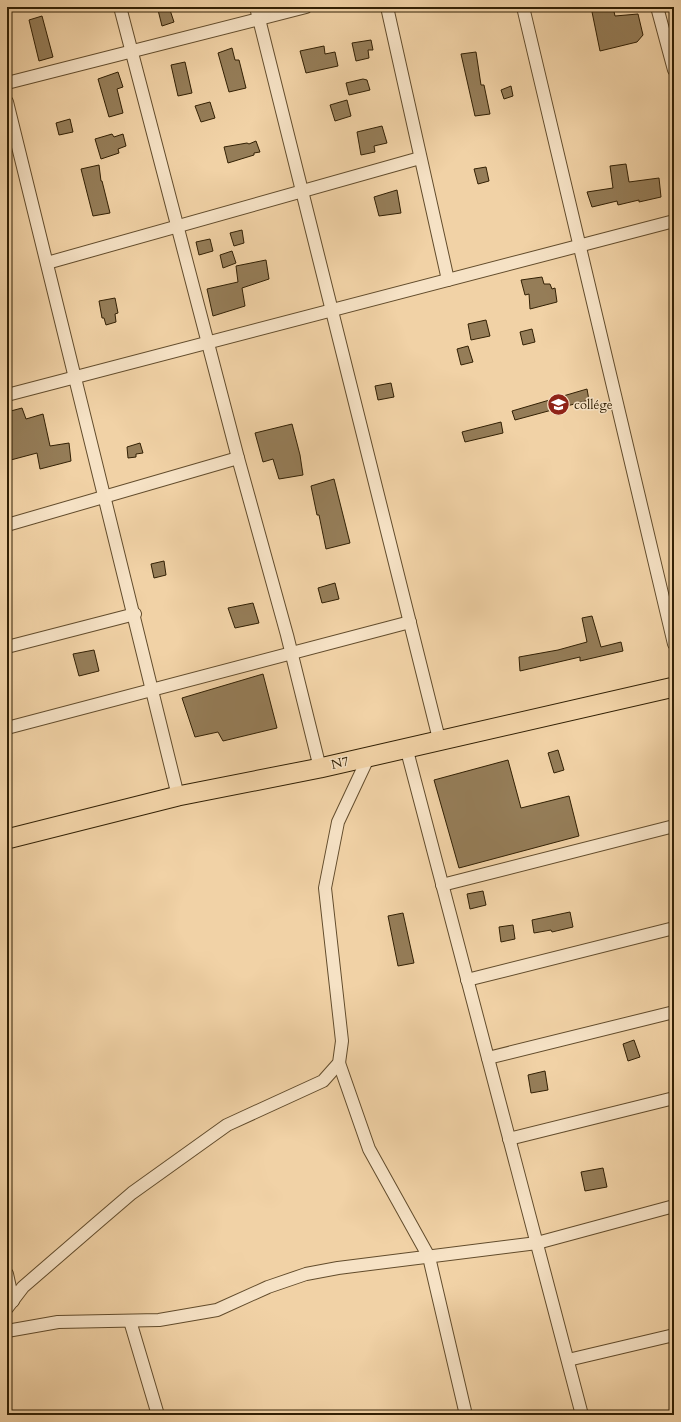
<svg xmlns="http://www.w3.org/2000/svg" width="681" height="1422" font-family="Cardo,serif">
  <style>
    .building { fill: #957d58; stroke: #322004 }
    .lines { fill: none; stroke-linecap: round; stroke-linejoin: round }
    .street-casing { stroke: #624c2c; stroke-width: 14 }
    .primary-casing { stroke: #322004; stroke-width: 21 }
    .street { stroke: #f6e2c5; stroke-width: 12 }
    .primary { stroke: #f1d2a6; stroke-width: 19 }
    .labels { text-anchor: middle; dominant-baseline: central; stroke-width: 3; stroke-linejoin: round; paint-order: stroke }
    .poi-label { font-size: 13px; fill: #322004; stroke: #f6e2c5; text-anchor: start }
    .street-label { font-size: 13px; fill: #322004; stroke: #f6e2c5 }
  </style>
  <rect width="100%" height="100%" fill="#f1d2a6"/>
  <filter id="stains"><feTurbulence type="fractalNoise" baseFrequency=".005" numOctaves="4"/><feColorMatrix values="0 0 0 0 .2 0 0 0 0 .09 0 0 0 0 .02 0 0 0 .5 -.17"/></filter>
  <radialGradient id="worn" r=".72"><stop offset=".6" stop-color="#630" stop-opacity="0"/><stop offset="1" stop-color="#630" stop-opacity=".3"/></radialGradient>
  <g class="building">
    <path d="M169 7 174 22 162 26 158 10Z"/>
    <path d="M591 7H613L615 16 638 14 643 35 637 42 600 51Z"/>
    <path d="M42 16 53 57 39 61 29 20Z"/>
    <path d="M371 40 373 50H368L369 58 356 61 352 43Z"/>
    <path d="M324 46 325 54 335 52 338 66 306 73 300 51Z"/>
    <path d="M232 48 235 60H239L246 88 229 92 218 53Z"/>
    <path d="M476 52 481 85H484L490 114 475 116 461 54Z"/>
    <path d="M185 62 192 93 178 96 171 65Z"/>
    <path d="M118 72 123 87 117 89 123 113 109 117 98 79Z"/>
    <path d="M363 79 367 80 370 90 349 95 346 83Z"/>
    <path d="M511 86 513 96 504 99 501 90Z"/>
    <path d="M347 100 351 116 335 121 330 105Z"/>
    <path d="M210 102 215 118 201 122 195 106Z"/>
    <path d="M70 119 73 132 59 135 56 123Z"/>
    <path d="M382 126 387 143 374 146 375 152 361 155 357 132Z"/>
    <path d="M112 134 114 137 123 134 126 146 118 149 119 153 101 159 95 139Z"/>
    <path d="M256 141 260 152 254 153V155L228 163 224 147 247 143 249 144Z"/>
    <path d="M626 164 629 182 659 178 661 197 639 202V200L618 205 617 201 592 207 587 192 613 188 610 166Z"/>
    <path d="M99 165 101 181H102L110 213 93 216 81 169Z"/>
    <path d="M486 167 489 181 478 184 474 169Z"/>
    <path d="M397 190 401 213 379 216 374 197Z"/>
    <path d="M242 230 244 243 234 246 230 233Z"/>
    <path d="M210 239 213 251 199 255 196 242Z"/>
    <path d="M232 251 236 263 223 268 220 255Z"/>
    <path d="M266 260 269 279 242 288 245 306 213 316 207 289 238 282 236 266Z"/>
    <path d="M542 277 544 284H550L552 289 555 288 557 302 530 309 529 294 525 295 521 280Z"/>
    <path d="M115 298 118 313 115 314 116 322 106 325 104 318H102L99 301Z"/>
    <path d="M486 320 490 336 471 340 468 324Z"/>
    <path d="M532 329 535 342 523 345 520 332Z"/>
    <path d="M468 346 473 362 461 365 457 349Z"/>
    <path d="M391 383 394 397 378 400 375 386Z"/>
    <path d="M587 389 589 400 515 420 512 411Z"/>
    <path d="M22 408 26 419 43 414 50 446 69 443 71 461 40 469 37 453 7 461V412Z"/>
    <path d="M501 422 503 433 465 442 462 432Z"/>
    <path d="M292 424 300 455 303 475 279 479 273 459 263 462 255 433Z"/>
    <path d="M140 443 143 453 136 454V457L128 458 127 447Z"/>
    <path d="M334 479 350 543 326 549 319 515H317L311 486Z"/>
    <path d="M164 561 166 575 154 578 151 564Z"/>
    <path d="M335 583 339 599 322 603 318 588Z"/>
    <path d="M253 603 259 623 235 628 228 608Z"/>
    <path d="M592 616 601 647 621 642 623 651 580 661V657L520 671 519 657 558 650 587 642 582 618Z"/>
    <path d="M94 650 99 671 79 676 73 654Z"/>
    <path d="M263 674 277 728 223 741 218 732 195 737 182 698Z"/>
    <path d="M558 750 564 770 554 773 548 753Z"/>
    <path d="M508 760 521 808 569 796 579 836 459 868 434 780Z"/>
    <path d="M483 891 486 905 470 909 467 894Z"/>
    <path d="M570 912 573 927 552 932 551 930 534 933 532 920Z"/>
    <path d="M403 913 414 963 398 966 388 916Z"/>
    <path d="M513 925 515 939 501 942 499 927Z"/>
    <path d="M634 1040 640 1057 628 1061 623 1044Z"/>
    <path d="M545 1071 548 1090 531 1093 528 1075Z"/>
    <path d="M603 1168 607 1187 585 1191 581 1172Z"/>
  </g>
  <g class="lines">
    <defs>
      <g id="street">
        <path d="M120 7 238 458 287 635 320 768"/>
        <path d="M256 7 439 739"/>
        <path d="M387 7 448 280"/>
        <path d="M523 7 674 644"/>
        <path d="M657 7 674 70"/>
        <path d="M7 83 306 7"/>
        <path d="M7 102 178 796"/>
        <path d="M47 263 420 158"/>
        <path d="M7 395 674 221"/>
        <path d="M7 525 238 458"/>
        <path d="M7 647 135 614"/>
        <path d="M7 728 410 622"/>
        <path d="M406 747 582 1415"/>
        <path d="M442 885 674 826"/>
        <path d="M467 980 674 928"/>
        <path d="M488 1058 674 1012"/>
        <path d="M339 1063 369 1149 429 1257 466 1415"/>
        <path d="M509 1139 674 1098"/>
        <path d="M7 1274 13 1301"/>
        <path d="M7 1308 23 1287 97 1223 132 1193 227 1125 323 1081 339 1063 342 1041 325 888 338 822 369 756"/>
        <path d="M130 1321 158 1415"/>
        <path d="M7 1331 58 1322 159 1320 217 1310 268 1287 306 1274 338 1268 537 1243 674 1206"/>
        <path d="M568 1360 674 1335"/>
      </g>
      <path id="primary" d="M7 839 178 796 320 768 674 687"/>
    </defs>
    <use href="#street" class="street-casing"/>
    <use href="#primary" class="primary-casing"/>
    <use href="#street" class="street"/>
    <use href="#primary" class="primary"/>
  </g>
  <defs>
    <symbol id="school-disc" viewBox="-11 -11 22 22"><circle r="9.5" fill="#8f2418" stroke="#f6e2c5"/><path d="M0-5L7-2L0 1L-7-2ZM-4 1L0 2.5L4 1V4Q0 6-4 4Z" fill="#fff"/></symbol>
  </defs>
  <g fill-rule="evenodd">
    <use href="#school-disc" x="546" y="392" width="25" height="25"/>
  </g>
  <g class="labels">
    <g class="poi-label">
      <text x="574" y="405">collége</text>
    </g>
    <g class="street-label">
      <text transform="translate(340 763) rotate(-13)">N7</text>
    </g>
  </g>
  <rect width="681" height="1422" fill="none" stroke="#f1d2a6" stroke-width="24"/>
  <rect x="8" y="8" width="665" height="1406" fill="none" stroke="#322004" stroke-width="2"/>
  <rect x="12" y="12" width="657" height="1398" fill="none" stroke="#322004"/>
  <rect width="100%" height="100%" filter="url(#stains)"/>
  <rect width="100%" height="100%" fill="url(#worn)"/>
</svg>
